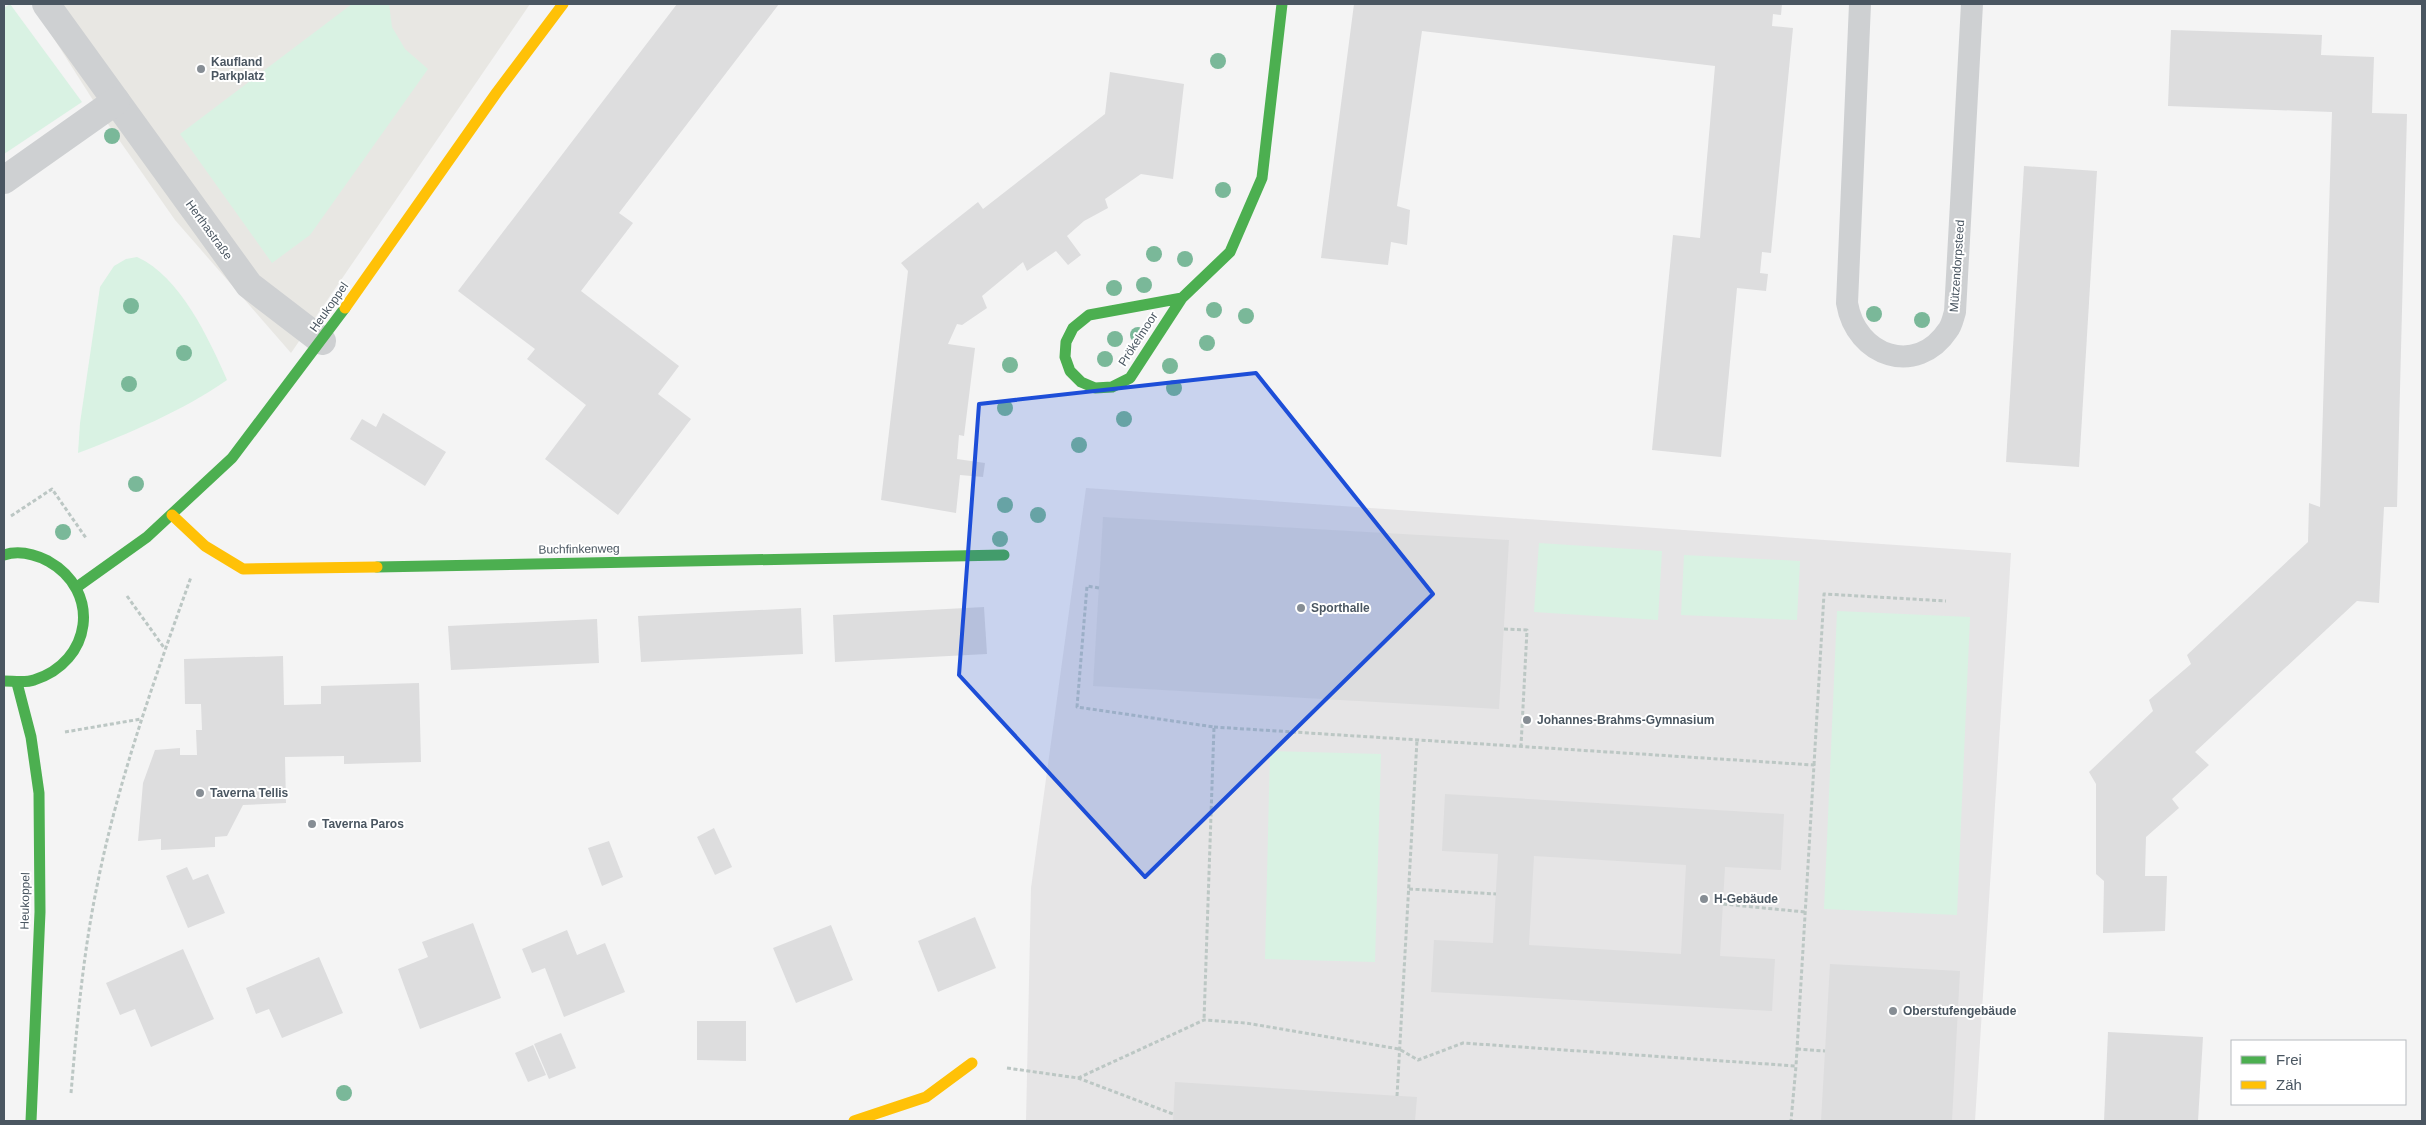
<svg xmlns="http://www.w3.org/2000/svg" width="2426" height="1125" font-family="Helvetica,sans-serif">
  <style>
    .commercial { fill: #e8e7e3 }
    .education { fill: #e6e5e6 }
    .green { fill: #d9f2e3 }
    .building { fill: #ddddde; fill-rule: evenodd }
    .lines { fill: none; stroke-linecap: round; stroke-linejoin: round }
    .path { stroke: #bcc7c4; stroke-width: 3; stroke-dasharray: 4 2.5; stroke-linecap: butt }
    .lane { stroke: #ced0d2; stroke-width: 22 }
    .street { stroke: #ced0d2; stroke-width: 28 }
    .fast { stroke: #4caf50; stroke-width: 11 }
    .slow { stroke: #ffc107; stroke-width: 11 }
    .tree { fill: #7ab899 }
    .marked { fill: #1d4ed8; fill-opacity: 0.2; stroke: #1d4ed8; stroke-width: 4; stroke-linejoin: round }
    .poi-dot { fill: #868d94; stroke: #fff; stroke-width: 2 }
    .labels { text-anchor: middle; dominant-baseline: central; stroke-width: 4; stroke-linejoin: round; paint-order: stroke }
    .poi-label { font-size: 12px; font-weight: bold; fill: #4a5661; stroke: #fff; text-anchor: start }
    .street-label { font-size: 12px; fill: #4a5661; stroke: #fff }
  </style>
  <rect width="100%" height="100%" fill="#f4f4f4"/>
  <path class="commercial" d="M32 4H530L291 353 175 220 110 127Z"/>
  <path class="education" d="M1086 488 2011 553 1975 1121H1026L1031 888Z"/>
  <g class="green">
    <path d="M10 4 82 102 4 154V8Z"/>
    <path d="M352 4H389L392 27 405 49 428 69 310 235 272 263 180 134Z"/>
    <path d="M137 257C180 276 209 339 227 380 184 410 128 434 78 453L80 423 100 287 114 266 126 259Z"/>
    <path d="M1539 543 1662 551 1658 620 1534 612Z"/>
    <path d="M1684 555 1800 561 1797 620 1681 615Z"/>
    <path d="M1837 611 1970 617 1957 915 1824 909Z"/>
    <path d="M1270 751 1381 754 1375 962 1265 959Z"/>
  </g>
  <g class="building">
    <path d="M677 4H779L619 213 633 223 581 291 679 366 658 394 691 419 618 515 545 459 586 405 527 359 535 349 458 291Z"/>
    <path d="M1354 4H1782L1781 15 1773 14 1772 26 1793 28 1771 253 1762 252 1760 273 1768 274 1766 291 1737 288 1721 457 1652 450 1673 235 1700 238 1715 66 1422 31 1397 206 1410 210 1407 245 1391 242 1388 265 1321 258Z"/>
    <path d="M2171 30 2322 35 2321 55 2374 57 2372 113 2407 114 2397 507H2384L2379 603 2357 601 2195 752 2209 765 2172 799 2179 808 2146 837 2145 876H2167L2165 931 2103 933 2104 881 2096 874V784L2089 772 2153 711 2149 700 2191 664 2187 655 2308 542 2309 503 2320 507 2332 112 2168 106Z"/>
    <path d="M1110 72 1184 84 1173 179 1141 174 1105 199 1108 208 1084 221 1067 236 1081 255 1068 265 1056 251 1027 271 1023 262 982 296 987 308 962 325 957 324 948 344 975 348 964 436 959 435 957 459 985 463 983 477 960 475 956 513 881 500 908 271 901 263 978 202 983 209 1105 114Z"/>
    <path d="M2024 166 2097 171 2079 467 2006 462Z"/>
    <path d="M383 413 446 452 425 486 350 439 362 419 376 427Z"/>
    <path d="M1103 517 1509 540 1499 709 1093 686Z"/>
    <path d="M984 607 987 654 835 662 833 615Z"/>
    <path d="M801 608 803 654 641 662 638 616Z"/>
    <path d="M597 619 599 663 451 670 448 626Z"/>
    <path d="M283 656 284 705 321 704V686L419 683 421 762 344 764V756L285 757 286 803 243 805 227 836 215 837V847L161 850V839L138 841 143 783 155 750 180 748V755H197L196 730H202L201 704H185L184 659Z"/>
    <path d="M1445 794 1784 814 1781 870 1725 867 1720 956 1775 959 1772 1011 1431 992 1434 940 1493 943 1498 854 1442 851ZM1534 856 1686 865 1681 954 1529 945Z"/>
    <path d="M714 828 732 867 715 875 697 837Z"/>
    <path d="M609 841 623 877 602 886 588 848Z"/>
    <path d="M187 867 193 880 208 874 225 913 188 928 166 876Z"/>
    <path d="M975 917 996 968 938 992 918 941Z"/>
    <path d="M473 923 501 998 420 1029 398 969 428 957 422 942Z"/>
    <path d="M831 925 853 980 796 1003 773 948Z"/>
    <path d="M567 930 577 955 605 943 625 992 564 1017 545 968 532 973 522 949Z"/>
    <path d="M183 949 214 1019 151 1047 135 1009 120 1015 106 983Z"/>
    <path d="M319 957 343 1013 282 1038 269 1009 256 1014 246 988Z"/>
    <path d="M1830 964 1960 971 1952 1121H1821Z"/>
    <path d="M697 1021H746V1061L697 1060Z"/>
    <path d="M2108 1032 2203 1037 2198 1121H2104Z"/>
    <path d="M561 1033 576 1068 549 1079 534 1044Z"/>
    <path d="M533 1045 546 1075 528 1082 515 1053Z"/>
    <path d="M1175 1082 1417 1097 1415 1121H1173Z"/>
  </g>
  <g class="lines">
    <g class="path">
      <path d="M11 516 52 489 86 538"/>
      <path d="M1099 588 1087 586 1077 707 1214 727 1204 1020"/>
      <path d="M127 596 165 649"/>
      <path d="M1504 629 1527 630 1521 746"/>
      <path d="M1214 727 1814 765 1796 1066"/>
      <path d="M65 732 141 719"/>
      <path d="M1814 765 1824 594 1946 601"/>
      <path d="M1409 889 1496 894"/>
      <path d="M1723 904 1805 912"/>
      <path d="M1797 1049 1825 1051"/>
      <path d="M1007 1068 1078 1078 1173 1114"/>
      <path d="M1078 1078 1204 1020 1246 1023 1399 1049 1418 1060 1463 1043 1796 1066 1791 1121"/>
      <path d="M71 1093C77 1024 83 954 97 886 118 780 155 678 191 577"/>
      <path d="M1397 1096 1417 740"/>
    </g>
    <path class="lane" d="M1860 4 1847 303C1856 357 1917 377 1948 330 1952 325 1953 318 1955 312L1972 4"/>
    <g class="street">
      <path d="M46 4 249 285 322 341"/>
      <path d="M4 180 116 101"/>
    </g>
    <g class="fast">
      <path d="M1182 298 1089 315 1073 328 1066 342 1065 357 1070 371 1081 382 1095 388 1112 387 1130 378 1182 298 1230 252 1262 178 1282 4"/>
      <path d="M4 555C19 550 34 554 48 561 102 591 92 662 34 680 26 683 13 681 4 681"/>
      <path d="M377 567 1004 555"/>
      <path d="M77 587 147 537 232 458 345 308"/>
      <path d="M17 683 31 737 39 793 40 912 31 1121"/>
    </g>
    <g class="slow">
      <path d="M345 308 497 92 563 4"/>
      <path d="M172 515 205 546 243 569 377 567"/>
      <path d="M854 1121 926 1097 972 1063"/>
    </g>
  </g>
  <g class="tree">
    <circle cx="1218" cy="61" r="8"/>
    <circle cx="112" cy="136" r="8"/>
    <circle cx="1223" cy="190" r="8"/>
    <circle cx="1154" cy="254" r="8"/>
    <circle cx="1185" cy="259" r="8"/>
    <circle cx="1144" cy="285" r="8"/>
    <circle cx="1114" cy="288" r="8"/>
    <circle cx="131" cy="306" r="8"/>
    <circle cx="1214" cy="310" r="8"/>
    <circle cx="1874" cy="314" r="8"/>
    <circle cx="1246" cy="316" r="8"/>
    <circle cx="1922" cy="320" r="8"/>
    <circle cx="1138" cy="335" r="8"/>
    <circle cx="1115" cy="339" r="8"/>
    <circle cx="1207" cy="343" r="8"/>
    <circle cx="184" cy="353" r="8"/>
    <circle cx="1105" cy="359" r="8"/>
    <circle cx="1010" cy="365" r="8"/>
    <circle cx="1170" cy="366" r="8"/>
    <circle cx="129" cy="384" r="8"/>
    <circle cx="1174" cy="388" r="8"/>
    <circle cx="1005" cy="408" r="8"/>
    <circle cx="1124" cy="419" r="8"/>
    <circle cx="1079" cy="445" r="8"/>
    <circle cx="136" cy="484" r="8"/>
    <circle cx="1005" cy="505" r="8"/>
    <circle cx="1038" cy="515" r="8"/>
    <circle cx="63" cy="532" r="8"/>
    <circle cx="1000" cy="539" r="8"/>
    <circle cx="344" cy="1093" r="8"/>
  </g>
  <path class="marked" d="M1256 373 1433 594 1145 877 959 675 979 404Z"/>
  <g class="poi-dot">
    <circle cx="201" cy="69" r="5"/>
    <circle cx="1301" cy="608" r="5"/>
    <circle cx="1527" cy="720" r="5"/>
    <circle cx="200" cy="793" r="5"/>
    <circle cx="312" cy="824" r="5"/>
    <circle cx="1704" cy="899" r="5"/>
    <circle cx="1893" cy="1011" r="5"/>
  </g>
  <g class="labels">
    <g class="poi-label">
      <text x="211" y="62">Kaufland<tspan x="211" dy="14">Parkplatz</tspan></text>
      <text x="1311" y="608">Sporthalle</text>
      <text x="1537" y="720">Johannes-Brahms-Gymnasium</text>
      <text x="210" y="793">Taverna Tellis</text>
      <text x="322" y="824">Taverna Paros</text>
      <text x="1714" y="899">H-Gebäude</text>
      <text x="1903" y="1011">Oberstufengebäude</text>
    </g>
    <g class="street-label">
      <text transform="translate(209 230) rotate(54)">Herthastraße</text>
      <text transform="translate(1957 266) rotate(-86)">Mützendorpsteed</text>
      <text transform="translate(329 307) rotate(-55)">Heukoppel</text>
      <text transform="translate(1138 339) rotate(-57)">Prökelmoor</text>
      <text transform="translate(579 549) rotate(-1)">Buchfinkenweg</text>
      <text transform="translate(25 901) rotate(-89)">Heukoppel</text>
    </g>
  </g>
  <rect width="2426" height="1125" fill="none" stroke="#4a5661" stroke-width="10"/>
  <rect x="2231" y="1040" width="175" height="65" fill="#ffffff" stroke="#b7bbc0"/>
  <rect x="2241" y="1056" width="25" height="8" fill="#4caf50" stroke="#b7bbc0"/>
  <text x="2276" y="1065" font-size="15" fill="#4a5661">Frei</text>
  <rect x="2241" y="1081" width="25" height="8" fill="#ffc107" stroke="#b7bbc0"/>
  <text x="2276" y="1090" font-size="15" fill="#4a5661">Zäh</text>
</svg>
